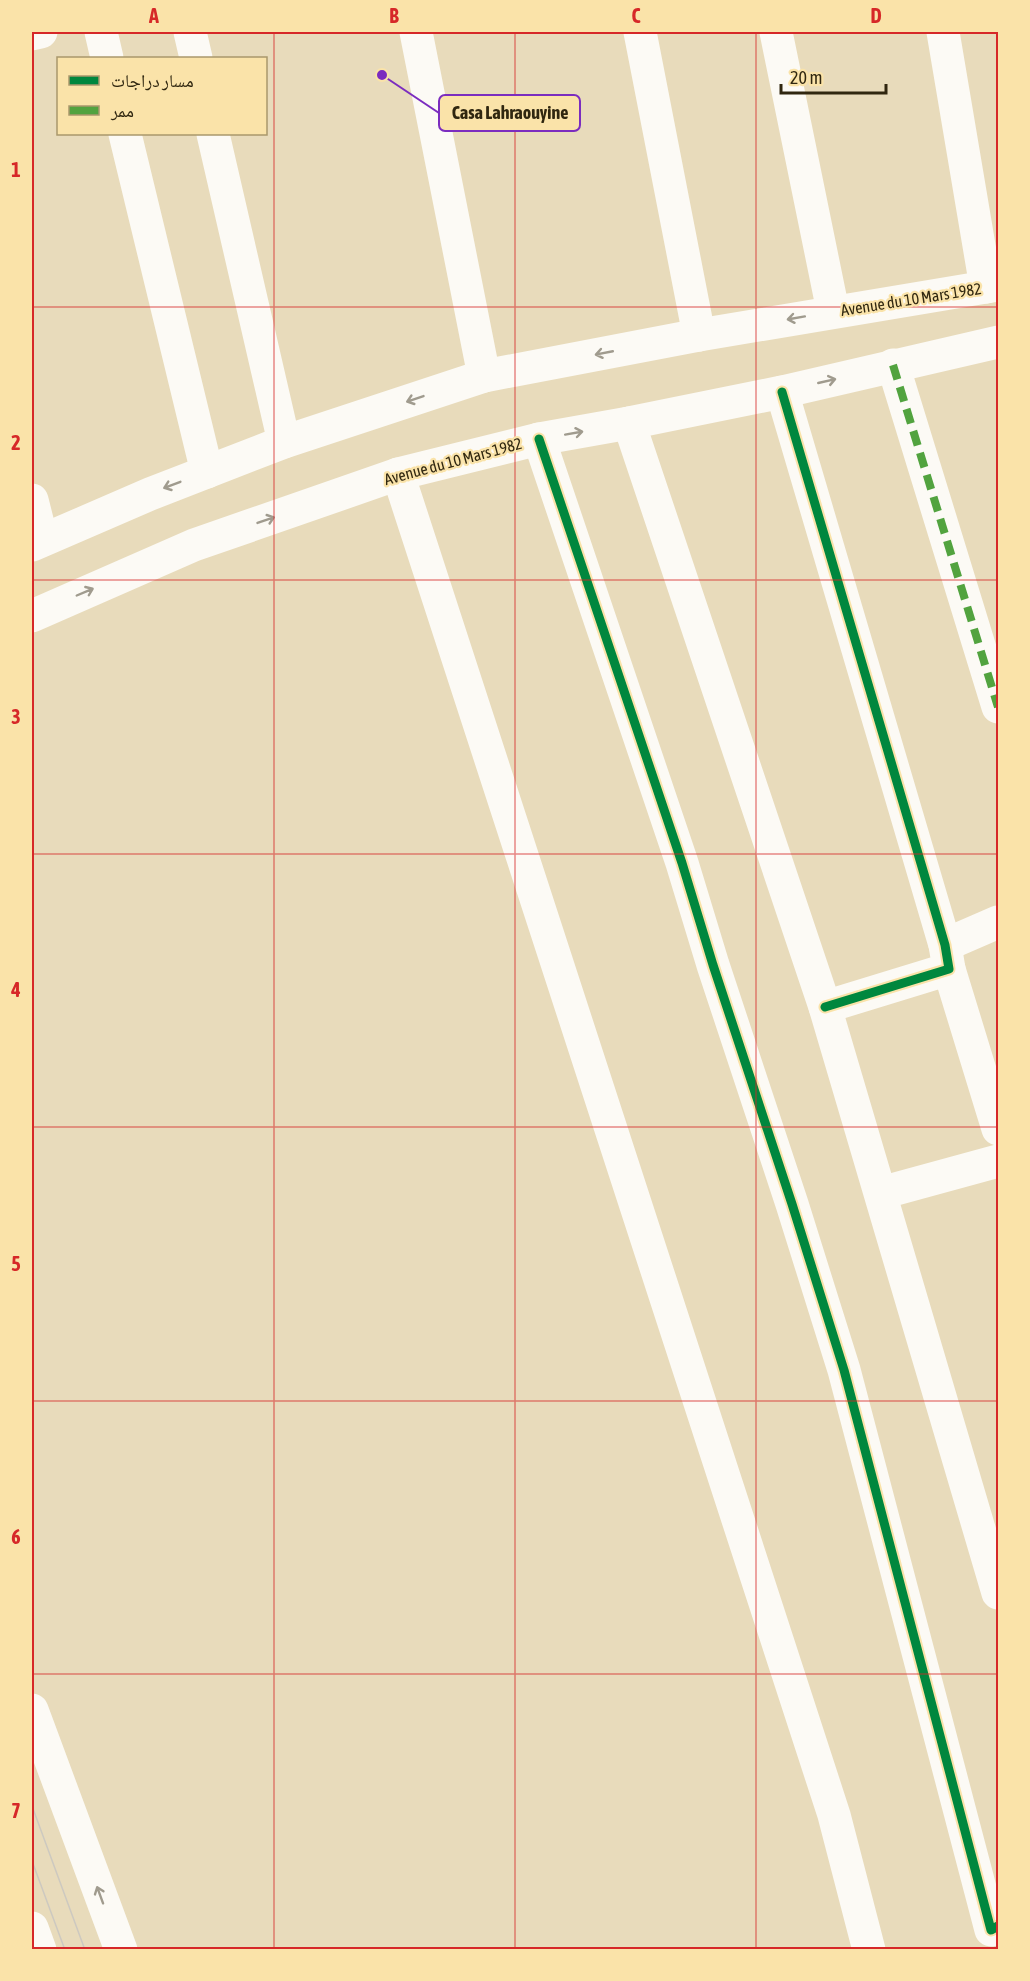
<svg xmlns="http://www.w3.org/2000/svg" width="1030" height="1981" font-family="'Asap Condensed','Noto Naskh Arabic',sans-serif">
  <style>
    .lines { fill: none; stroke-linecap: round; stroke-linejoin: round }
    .street { stroke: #fcfaf5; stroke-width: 33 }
    .secondary { stroke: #fcfaf5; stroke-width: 33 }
    .tram { stroke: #cdc9c0; stroke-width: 1.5 }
    .quiet { stroke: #52a33f; stroke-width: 8; stroke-dasharray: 15 8; stroke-linecap: butt }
    .cycleway-casing { stroke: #fae3a9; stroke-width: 13 }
    .cycleway { stroke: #00873e; stroke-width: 9 }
    .oneway { stroke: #a09b8e }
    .grid { fill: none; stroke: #d62828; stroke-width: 1.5; stroke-opacity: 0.55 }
    .labels { text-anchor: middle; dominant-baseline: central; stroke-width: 4.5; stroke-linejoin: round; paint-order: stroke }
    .street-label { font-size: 16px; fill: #302710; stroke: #fae3a9 }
    .leader { fill: none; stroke: #7b2cbf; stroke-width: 2 }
    .callout-dot { fill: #7b2cbf; stroke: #fae3a9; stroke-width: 2 }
    .callout { fill: #fae3a9; stroke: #7b2cbf; stroke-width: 2 }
    .callout-label { font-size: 18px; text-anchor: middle; font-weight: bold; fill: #302710 }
    .neatline { fill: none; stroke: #d62828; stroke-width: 2 }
    .grid-label { font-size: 20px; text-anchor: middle; font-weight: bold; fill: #d62828 }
  </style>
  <rect width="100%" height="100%" fill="#e8dbbb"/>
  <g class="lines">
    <g class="street">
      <path d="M101 32 107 58"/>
      <path d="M190 32 196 58"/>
      <path d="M416 32 484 376"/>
      <path d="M640 32 699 335"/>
      <path d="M776 32 833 311"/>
      <path d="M943 32 986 287"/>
      <path d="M32 34 41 32"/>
      <path d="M125 134 207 472"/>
      <path d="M213 134 284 442"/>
      <path d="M893 365 998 707"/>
      <path d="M782 392 945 945 949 969 825 1007"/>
      <path d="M629 423 825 1007 998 1593"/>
      <path d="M539 439 682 863 713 965 792 1204 844 1370 991 1930 998 1926"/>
      <path d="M398 474 834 1815 869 1950"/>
      <path d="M32 500 42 540"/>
      <path d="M945 945 998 922"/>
      <path d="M949 969 998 1129"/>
      <path d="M881 1193 998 1161"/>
    </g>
    <g class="secondary">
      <path d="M32 545 150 494 284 442 484 376 699 335 998 285"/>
      <path d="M32 616 194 545 398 474 539 439 629 423 782 392 998 342"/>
      <path d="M32 1710 121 1950"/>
      <path d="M32 1928 40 1950"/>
    </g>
    <g class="tram">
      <path d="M32 1806 85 1950"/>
      <path d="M32 1861 65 1950"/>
    </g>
    <path class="quiet" d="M893 365 998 707"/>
    <defs>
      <g id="cycleway">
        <path d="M782 392 945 945 949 969 825 1007"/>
        <path d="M539 439 682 863 713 965 792 1204 844 1370 991 1930 998 1926"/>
      </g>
    </defs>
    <use href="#cycleway" class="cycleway-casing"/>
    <use href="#cycleway" class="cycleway"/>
  </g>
  <defs><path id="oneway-shaft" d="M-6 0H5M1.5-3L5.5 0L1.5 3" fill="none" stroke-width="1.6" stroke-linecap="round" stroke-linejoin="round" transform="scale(1.5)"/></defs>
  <g class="oneway">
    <use href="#oneway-shaft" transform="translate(796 318) rotate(170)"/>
    <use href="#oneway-shaft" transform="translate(604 353) rotate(169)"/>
    <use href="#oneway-shaft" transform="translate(827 381) rotate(-13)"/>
    <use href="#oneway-shaft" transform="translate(415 399) rotate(161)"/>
    <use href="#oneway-shaft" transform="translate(574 433) rotate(-10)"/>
    <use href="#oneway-shaft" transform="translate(172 485) rotate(159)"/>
    <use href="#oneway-shaft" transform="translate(266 520) rotate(-19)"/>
    <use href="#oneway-shaft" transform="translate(85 592) rotate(-23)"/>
    <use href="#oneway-shaft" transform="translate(100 1895) rotate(-110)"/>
  </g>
  <path class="grid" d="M274 32V1950M515 32V1950M756 32V1950M32 307H998M32 580H998M32 854H998M32 1127H998M32 1401H998M32 1674H998"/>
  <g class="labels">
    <g class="street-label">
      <text transform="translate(911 299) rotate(-9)">Avenue du 10 Mars 1982</text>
      <text transform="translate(453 461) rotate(-15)">Avenue du 10 Mars 1982</text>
    </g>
  </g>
  <path class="leader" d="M382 75L439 113"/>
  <circle class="callout-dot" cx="382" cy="75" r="6"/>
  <rect class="callout" x="439" y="95" width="141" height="36" rx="6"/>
  <g class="callout-label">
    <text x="510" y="119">Casa Lahraouyine</text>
  </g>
  <rect width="1030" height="1981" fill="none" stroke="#fae3a9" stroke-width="66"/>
  <rect x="57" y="57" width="210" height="78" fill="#fae3a9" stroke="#a9986c" stroke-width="1.5"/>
  <rect x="69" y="76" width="30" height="9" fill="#00873e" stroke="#a9986c" stroke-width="1.5"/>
  <text x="111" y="87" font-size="18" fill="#302710">مسار دراجات</text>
  <rect x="69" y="106" width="30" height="9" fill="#52a33f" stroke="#a9986c" stroke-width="1.5"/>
  <text x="111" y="117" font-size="18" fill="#302710">ممر</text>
  <path d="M781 84v9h105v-9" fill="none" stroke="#302710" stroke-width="3"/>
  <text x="790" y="84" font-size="18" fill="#302710" stroke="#fae3a9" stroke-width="4.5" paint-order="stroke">20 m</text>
  <rect x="33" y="33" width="964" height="1915" class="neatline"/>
  <g class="grid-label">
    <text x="154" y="23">A</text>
    <text x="394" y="23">B</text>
    <text x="636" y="23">C</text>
    <text x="876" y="23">D</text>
    <text x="16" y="177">1</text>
    <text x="16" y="450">2</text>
    <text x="16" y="724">3</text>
    <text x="16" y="997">4</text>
    <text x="16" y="1271">5</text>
    <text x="16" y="1544">6</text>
    <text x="16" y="1818">7</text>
  </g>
</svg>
